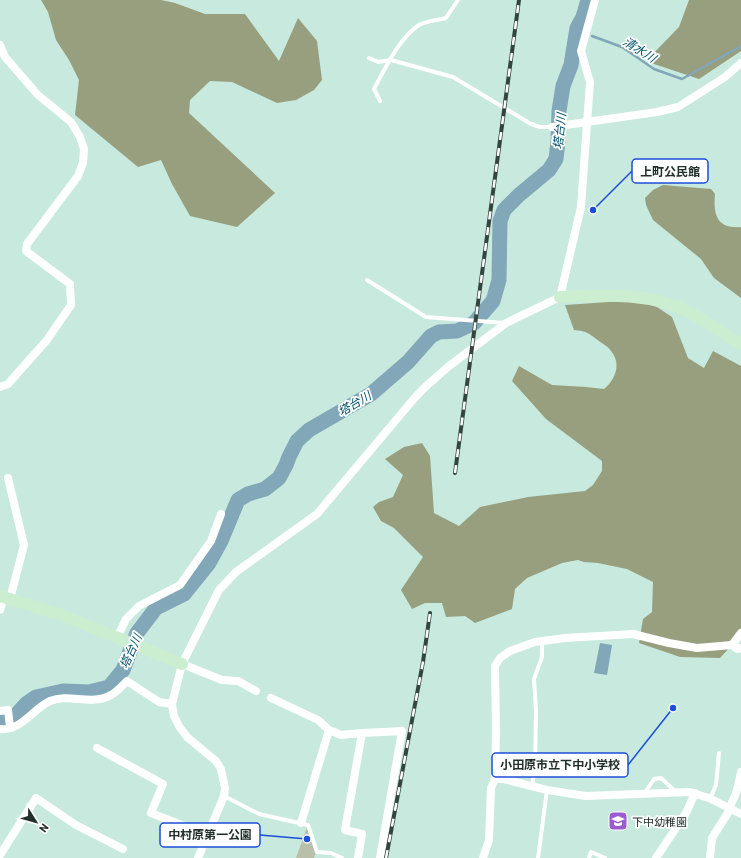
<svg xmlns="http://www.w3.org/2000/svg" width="741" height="858" font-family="Barlow,'Noto Sans JP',sans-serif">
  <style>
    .green { fill: #babfaa }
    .forest { fill: #979f7e }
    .water { fill: #81a7b8 }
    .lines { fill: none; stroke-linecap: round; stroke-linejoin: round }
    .stream { stroke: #81a7b8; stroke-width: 2.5 }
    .river { stroke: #81a7b8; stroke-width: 15 }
    .lane { stroke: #fff; stroke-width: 4 }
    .street { stroke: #fff; stroke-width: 8 }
    .secondary { stroke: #cceed0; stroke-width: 12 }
    .rail-casing { stroke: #34443f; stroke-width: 4 }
    .rail { stroke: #fff; stroke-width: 2.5; stroke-dasharray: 8; stroke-linecap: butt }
    .labels { text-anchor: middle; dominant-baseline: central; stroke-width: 3.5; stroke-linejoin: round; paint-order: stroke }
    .poi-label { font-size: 11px; fill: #222f2b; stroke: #fff; text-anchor: start }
    .water-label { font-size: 12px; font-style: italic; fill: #01526b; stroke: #fff }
    .leader { fill: none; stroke: #1d4ed8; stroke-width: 1.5 }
    .callout-dot { fill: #1d4ed8; stroke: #fff; stroke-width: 1.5 }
    .callout { fill: #fff; stroke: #1d4ed8; stroke-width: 1.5 }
    .callout-label { font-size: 12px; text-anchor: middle; font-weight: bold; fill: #222f2b }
  </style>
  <rect width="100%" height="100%" fill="#c7e9de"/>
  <path class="green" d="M307 827 316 852 314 858H296Z"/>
  <g class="forest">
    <path d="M41 0H161L175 3 205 14H245L279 61 298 18 317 41 322 80 314 90 296 100 277 103 232 82 210 81 190 100 189 113 275 193 237 227 190 216 172 184 161 160 138 167 75 115 79 80 69 60 56 40 48 12Z"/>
    <path d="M689 0H741V51L699 79 654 64 648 59 679 27Z"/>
    <path d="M663 185 711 189 715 194C713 215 717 229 741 227V298L714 278 701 259 653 220 646 205 645 198 653 190Z"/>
    <path d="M623 301 651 303 672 317 688 358 704 368 713 351 741 366V635L720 658 680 657 639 643 643 619 652 612 653 582 627 569 598 563 584 562 578 560 562 563 527 578 515 589 512 609 475 623 465 616 446 617 442 603H425L412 609 401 590 423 557 394 528 381 521 373 507 379 502 393 497 403 475 385 459 404 447 422 443 430 456 434 513 459 526 480 507 528 497 585 491 593 485 602 471V461L546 419 512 381 519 366 552 385 586 387 604 389C615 380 622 364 611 351 609 347 603 344 599 341 588 333 587 331 574 330L565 305Z"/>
  </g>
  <path class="water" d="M600 643 612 645 607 675 594 673Z"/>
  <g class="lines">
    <g class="stream">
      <path d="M577 28 582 30"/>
      <path d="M592 36 622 47 654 69 682 79 741 46"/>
    </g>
    <path class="river" d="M0 719 16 715 26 704 36 697 63 691 89 692 109 687 123 670 137 633 156 608 184 594 209 563 221 541 238 500 248 494 265 489 279 478 286 465 289 457 297 441 309 430 371 394 408 362 431 336 439 332 457 331 474 323 493 301 499 280 500 221 504 210 519 195 549 170 556 159 558 141 559 111 563 86 571 65 577 28 583 17 588 0"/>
    <g class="lane">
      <path d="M369 58 378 62 391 60 453 77 531 124 540 127H552"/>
      <path d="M380 101 374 89C385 69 399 38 419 25 426 21 438 20 446 18L458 0"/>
      <path d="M367 280 426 317 505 323"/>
      <path d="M532 786 535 769 536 711 534 679 542 657V641"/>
      <path d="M644 794 654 779 661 778 676 792"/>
      <path d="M224 796 259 814 308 825 317 852 331 853 342 858"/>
      <path d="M710 799 716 785 719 753"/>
      <path d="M538 858 547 790"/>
      <path d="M589 858 591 852 605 858"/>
    </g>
    <g class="street">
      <path d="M0 45 5 57 38 95 71 122 80 137 84 149 83 163 78 176 27 244 26 251 70 284 71 305 47 340 8 384 0 387"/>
      <path d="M552 127 657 112 678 107 725 77 741 63"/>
      <path d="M8 478 24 545 10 599"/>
      <path d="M0 610 4 597"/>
      <path d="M741 633 732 645 737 649 741 648"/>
      <path d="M117 638 126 619 139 606 180 585 211 541 221 514"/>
      <path d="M182 664 222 680 238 681 256 691"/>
      <path d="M271 698 318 720 329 730 341 735 362 733 402 731 380 858"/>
      <path d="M0 711 8 710 10 727"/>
      <path d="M0 729C20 732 34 708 50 701 69 693 92 706 111 695 117 692 122 686 127 681L159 702 172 704"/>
      <path d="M97 748 163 784 151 813 207 835"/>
      <path d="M495 779H504L547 790 586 796 689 792 709 798 741 814"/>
      <path d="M729 808C737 793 738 787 741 772"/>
      <path d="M301 823 329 730"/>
      <path d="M0 855 36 798 76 825 123 849"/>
      <path d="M198 858 224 796 225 788 221 769 216 761 187 737 179 726 174 716 172 704 182 664 219 590 236 572 317 514 412 401 423 389 449 366 506 323 560 297 581 207 590 82 581 51 595 0"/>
      <path d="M358 858 362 834 345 830 362 733"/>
      <path d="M483 858 489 840 491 788 495 779 496 732 495 666 500 658 510 651 535 642 565 638 633 634 669 643 697 648 732 645"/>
      <path d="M656 858 686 813 695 793"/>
      <path d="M710 858 712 838 731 808"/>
    </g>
    <g class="secondary">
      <path d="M560 297C605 295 650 292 691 313 708 322 723 335 741 343"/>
      <path d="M0 596 62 615 182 664"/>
    </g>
    <defs>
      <g id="rail">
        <path d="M455 473 519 0"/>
        <path d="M386 858 423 662 430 613"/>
      </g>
    </defs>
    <use href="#rail" class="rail-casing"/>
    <use href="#rail" class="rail"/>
  </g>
  <defs>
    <symbol id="school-square" viewBox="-11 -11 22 22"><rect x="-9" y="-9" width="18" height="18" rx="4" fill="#9d5bd1" stroke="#fff"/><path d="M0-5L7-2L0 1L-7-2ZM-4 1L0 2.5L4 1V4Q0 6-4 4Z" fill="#fff"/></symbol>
  </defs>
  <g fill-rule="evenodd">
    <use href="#school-square" x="607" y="810" width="22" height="22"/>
  </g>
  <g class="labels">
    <g class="poi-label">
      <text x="632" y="821">下中幼稚園</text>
    </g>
    <g class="water-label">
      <text transform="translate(640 49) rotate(32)">清水川</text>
      <text transform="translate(559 131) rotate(-84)">塔台川</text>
      <text transform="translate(354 403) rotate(-31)">塔台川</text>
      <text transform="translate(130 651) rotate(-65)">塔台川</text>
    </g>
  </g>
  <path class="leader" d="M593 210L632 171M673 708L628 765M307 839L260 835"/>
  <g class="callout-dot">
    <circle cx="593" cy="210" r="4"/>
    <circle cx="673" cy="708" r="4"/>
    <circle cx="307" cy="839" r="4"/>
  </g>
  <g class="callout">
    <rect x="632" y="159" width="76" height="24" rx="4"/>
    <rect x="492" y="753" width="136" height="24" rx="4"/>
    <rect x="160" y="823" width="100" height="24" rx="4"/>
  </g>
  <g class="callout-label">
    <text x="670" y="176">上町公民館</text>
    <text x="560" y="769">小田原市立下中小学校</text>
    <text x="210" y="839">中村原第一公園</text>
  </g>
  <g transform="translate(36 822) rotate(127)" stroke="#ffffff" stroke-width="3" paint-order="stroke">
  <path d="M0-3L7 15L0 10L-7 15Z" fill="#222f2b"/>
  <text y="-6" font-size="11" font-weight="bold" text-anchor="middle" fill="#222f2b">N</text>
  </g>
</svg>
